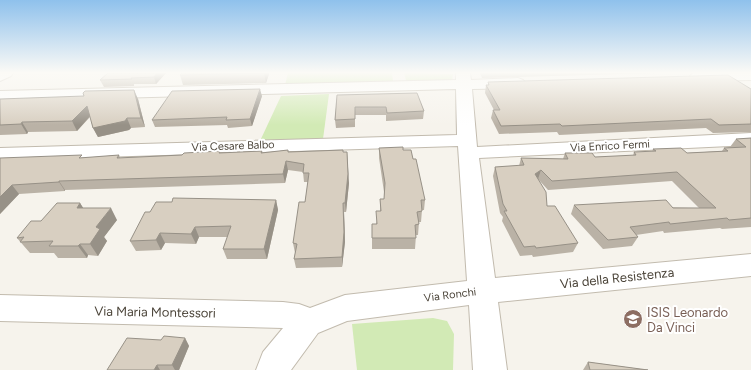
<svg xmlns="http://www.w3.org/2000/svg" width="751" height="370" font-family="Figtree,sans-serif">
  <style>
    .green { fill: #d2eab5 }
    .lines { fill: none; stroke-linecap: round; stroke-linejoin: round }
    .minor-casing { stroke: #c2bbae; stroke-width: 2 }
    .minor { fill: #fff; fill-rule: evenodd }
    .wall { fill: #bab2a6 }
    .shaded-wall { fill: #979187 }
    .building { fill: #d8cfc1; stroke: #979187 }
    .labels { text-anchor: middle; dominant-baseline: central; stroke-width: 4; stroke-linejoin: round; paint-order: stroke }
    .street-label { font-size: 11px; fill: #4b4439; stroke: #fff }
    .near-street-label { font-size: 13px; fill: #4b4439; stroke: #fff }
    .near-education-label { font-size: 13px; fill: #785e54; stroke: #fff; text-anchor: start }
  </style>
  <rect width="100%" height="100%" fill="#f6f3ec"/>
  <g class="green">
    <path d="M288 73H392L393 81 390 83 285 85Z"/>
    <path d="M404 73 453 74 452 81 411 82 406 80Z"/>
    <path d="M329 94 323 139 260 141 281 96Z"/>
    <path d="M433 318 447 321 454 334 453 370H357L352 324Z"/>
  </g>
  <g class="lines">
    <defs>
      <g id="minor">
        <path d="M0 73H13L11 76 0 81Z"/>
        <path d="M456 73H470L471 80 518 78 523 80 526 83 523 86 518 88 472 89 477 147 751 133V145L479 158 495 278 751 254V276L498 302 507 370H473L469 305 347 321 318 333 291 370H256L263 352 283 328 0 321V295L283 302 299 304 310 308 345 295 467 281 458 146 0 160V148L457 135 456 89 0 101V91L456 80Z"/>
        <path d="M693 73H751V80L698 81 693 79 690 76Z"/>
      </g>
    </defs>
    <use href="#minor" class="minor-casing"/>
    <use href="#minor" class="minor"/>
  </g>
  <g class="wall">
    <path d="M108 73H166L156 84H134V86L104 87 100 80Z"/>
    <path d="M269 73V74L266 83 183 85 180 75Z"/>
    <path d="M480 73H659L482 78Z"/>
    <path d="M488 82 751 89V132L713 133 706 128 559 135 557 132 499 134 491 118 493 110H494L485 93 486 85H488Z"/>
    <path d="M337 95 424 111 423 119 386 121V115H355V127L336 128 335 120Z"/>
    <path d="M262 96 252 126 228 128 227 125 155 127 152 120Z"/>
    <path d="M0 99H138L145 127 131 128 129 130 98 137 93 128 90 117 77 131 28 132 27 134 0 135Z"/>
    <path d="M751 138V227L722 229 720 228 664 233 663 231 636 235 638 237 632 246 603 249 571 214 574 205 699 208 672 181 548 190 538 179 547 206 578 243 573 252 533 257 532 255 520 256 502 221 503 217 500 213 493 176 495 167 519 166 521 158 563 159 565 153 595 157 633 156 634 152H652L653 149 687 153 722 151 724 148 730 147 736 139Z"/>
    <path d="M379 148 403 150 413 159 425 200 424 210H422L421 222H419L418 235H416L415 249H372V238L376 224 380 211V199H384V192L379 158Z"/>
    <path d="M288 150V152L349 183 346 212H344L345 242 342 267 296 268 294 259 295 253 293 243 305 202 308 182H304L303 172 288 170 285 183 65 190V191L19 194 0 214V158H83L119 155 120 158 182 155 220 151 221 152 262 151V153Z"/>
    <path d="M276 200 278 210 267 259H227L223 249 228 237H199L196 244 165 243 161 250 136 251 130 241Z"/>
    <path d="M80 203 83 208 117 220 104 237 107 241 98 256 88 255 87 258H58L54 253H30L17 238 41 221Z"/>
    <path d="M185 338 189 346 179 370H107L161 340Z"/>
    <path d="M588 362 648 370H583Z"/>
  </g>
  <g class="shaded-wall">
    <path d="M157 73H166L156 84 154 77Z"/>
    <path d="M264 73H269V74L266 83Z"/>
    <path d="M260 89 262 96 252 126 250 119Z"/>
    <path d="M134 90 138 99 145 127 141 118Z"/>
    <path d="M87 106 91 115 77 131 72 121Z"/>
    <path d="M127 118 131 128 129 130 98 137 93 128Z"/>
    <path d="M22 122 28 132 27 134 21 124Z"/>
    <path d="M347 152 349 183 346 212 345 203Z"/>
    <path d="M286 161 288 170 285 183 283 174Z"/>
    <path d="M541 170 538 179 535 174Z"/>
    <path d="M59 181 65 190V191L59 182Z"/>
    <path d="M12 185 19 194 0 214V197Z"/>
    <path d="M276 200 278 210 267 259 264 249Z"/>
    <path d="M80 203 87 214 77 208Z"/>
    <path d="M111 208 117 220 104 237 107 241 98 256 90 244 96 227Z"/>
    <path d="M344 212 345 242 342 267V257Z"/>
    <path d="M195 227 199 237 196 244 191 234Z"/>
    <path d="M160 233 165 243 161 250 156 240Z"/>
    <path d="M80 244 88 255 87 258 78 246Z"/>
    <path d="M185 338 189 346 179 370H175L172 365Z"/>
    <path d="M157 365 160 370H154Z"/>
  </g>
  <g class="building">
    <path d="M108 73H157L154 77 131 78 132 79 100 80Z"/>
    <path d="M182 73H264L180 75Z"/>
    <path d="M728 75 751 89V124L719 125 711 119 562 126 560 124 501 126 493 110H500L486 85H489L488 82Z"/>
    <path d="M260 89 250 119 226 120 227 117 152 120 172 91Z"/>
    <path d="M134 90 141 118H127L125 121 93 128 87 106 72 121 22 122 21 124 0 125V99L84 96 83 93 85 91Z"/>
    <path d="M417 93 424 111 387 113 386 107H355V119L335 120 337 95Z"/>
    <path d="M751 138V218L729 220 727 218 670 224 669 222 630 227 638 237 608 240 574 205 666 200 673 208H716L677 172 552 181 541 170 535 174 546 192 547 206H555L578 243 536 248 535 246 524 247 504 211H507L503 204 495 167 524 165 521 158 568 159 565 153H592L595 157 636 155 634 152 656 151 653 149 681 148 687 153 728 151 724 148 746 147 736 139Z"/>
    <path d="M403 147V150H411L413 159H416L425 200H421L422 211 417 212 419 224 415 225 416 238H372V224H377L376 211H381L380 199H384L385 183 379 148Z"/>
    <path d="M288 150V152L343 150V152H347L348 174 345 203H343L344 232 342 257 294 259 297 244 293 243 299 202H305L309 173H303L304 164 286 161 283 174 59 181V182L12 185 0 197V158L82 155 79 158 119 155 117 158 182 155 184 153 220 151 219 153 262 151 261 153Z"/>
    <path d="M173 198 276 200 264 249H223L231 226 195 227 191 234 160 233 156 240 130 241 145 212H150L156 202H172Z"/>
    <path d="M57 203H80L77 208H111L96 227 100 229 90 244H80L78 246H49L53 241 20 242 24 237 17 238 31 221H41Z"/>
    <path d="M164 336 185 338 172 365H157L154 370H107L127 338 161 340Z"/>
    <path d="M588 362 648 370H590Z"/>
  </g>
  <linearGradient id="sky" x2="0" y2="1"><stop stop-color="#8fc1ec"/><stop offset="0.58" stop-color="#fbfaf6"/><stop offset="1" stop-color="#fbfaf6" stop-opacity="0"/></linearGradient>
  <rect width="751" height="125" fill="url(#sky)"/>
  <defs>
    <symbol id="school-disc" viewBox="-11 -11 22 22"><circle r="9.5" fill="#8d6e63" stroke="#fff"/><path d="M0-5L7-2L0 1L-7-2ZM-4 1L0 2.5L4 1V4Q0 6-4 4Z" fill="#fff"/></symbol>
  </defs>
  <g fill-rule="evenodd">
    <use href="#school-disc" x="622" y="308" width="22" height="22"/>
  </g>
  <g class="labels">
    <g class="street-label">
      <text transform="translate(233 146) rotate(-2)">Via Cesare Balbo</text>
      <text transform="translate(610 146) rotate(-3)">Via Enrico Fermi</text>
      <text transform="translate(450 295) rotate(-7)">Via Ronchi</text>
    </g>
    <g class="near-street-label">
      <text transform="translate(617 278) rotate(-6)">Via della Resistenza</text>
      <text transform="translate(155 312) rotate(1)">Via Maria Montessori</text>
    </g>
    <g class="near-education-label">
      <text x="647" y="312">ISIS Leonardo<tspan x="647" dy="15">Da Vinci</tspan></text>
    </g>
  </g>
</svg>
